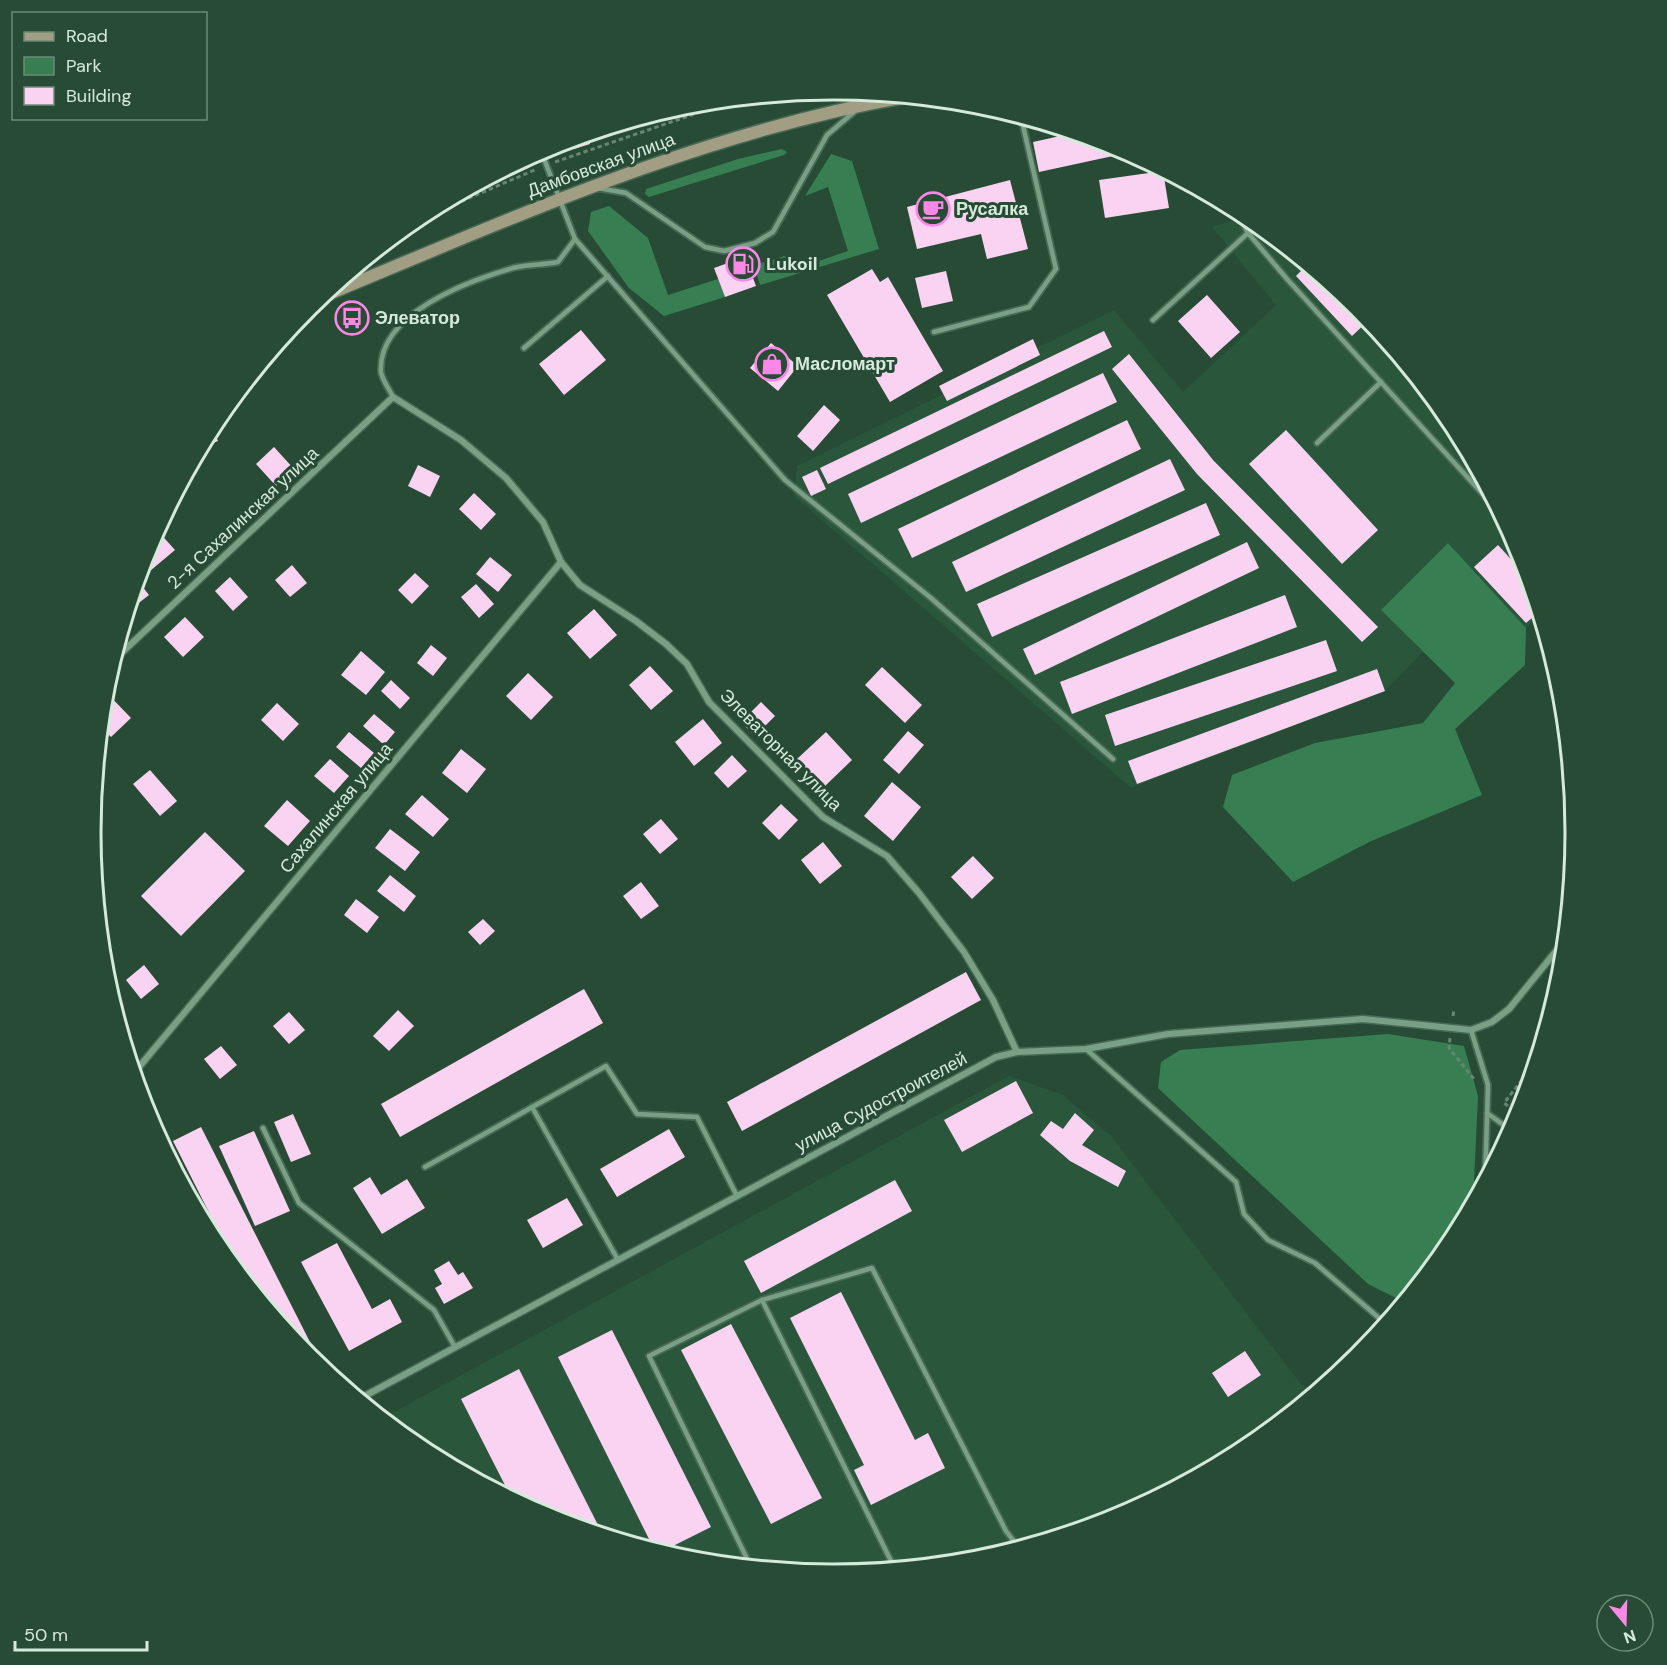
<svg xmlns="http://www.w3.org/2000/svg" width="1667" height="1665" font-family="'DM Sans',sans-serif">
  <style>
    .built { fill: #2a573b }
    .green { fill: #377f53 }
    .building { fill: #fbd3f2 }
    .lines { fill: none; stroke-linecap: round; stroke-linejoin: round }
    .service-casing { stroke: #486855; stroke-width: 8 }
    .minor-casing { stroke: #486855; stroke-width: 9 }
    .secondary-casing { stroke: #486855; stroke-width: 15 }
    .path { stroke: #678571; stroke-width: 3; stroke-dasharray: 4.5 3; stroke-linecap: butt }
    .service { stroke: #79a085; stroke-width: 4.5 }
    .minor { stroke: #79a085; stroke-width: 6 }
    .secondary { stroke: #a19e84; stroke-width: 12 }
    .labels { text-anchor: middle; dominant-baseline: central; stroke-width: 6; stroke-linejoin: round; paint-order: stroke }
    .street-label { font-size: 18px; fill: #d6eadb; stroke: #274b34 }
    .poi-label { font-size: 18px; font-weight: bold; fill: #d6eadb; stroke: #274b34; text-anchor: start }
    .rim { fill: none; stroke: #d6eadb; stroke-width: 3 }
  </style>
  <rect width="100%" height="100%" fill="#274b34"/>
  <g class="built">
    <path d="M1247 216 1359 308 1451 420 1520 549 1540 616 1526 628 1448 543 1381 610 1423 652 1385 691 1131 788 794 496 797 466 1114 310 1183 392 1276 305 1212 227Z"/>
    <path d="M1009 1076 1063 1095 1111 1136 1300 1383 1315 1393 1246 1450 1117 1519 978 1561 834 1575 688 1561 549 1518 421 1450 383 1418Z"/>
  </g>
  <g class="green">
    <path d="M782 149 787 152 784 155 649 197 645 194 646 189 738 159Z"/>
    <path d="M831 154 852 161 879 249 760 285 754 265 785 256 792 270 848 251 828 187 805 196Z"/>
    <path d="M609 206 648 238 668 295 718 279 725 297 664 316 629 288 588 231 591 212Z"/>
    <path d="M1448 543 1526 628 1525 665 1455 729 1482 795 1369 842 1293 882 1223 807 1232 775 1315 743 1423 723 1455 683 1381 610Z"/>
    <path d="M1388 1034 1464 1046 1478 1096 1473 1203 1451 1245 1404 1302 1368 1284 1158 1088 1161 1062 1180 1050Z"/>
  </g>
  <g class="building">
    <path d="M1074 133 1110 144 1113 156 1039 172 1033 142Z"/>
    <path d="M587 135 590 144 574 149 571 140Z"/>
    <path d="M1163 171 1169 208 1105 218 1099 180Z"/>
    <path d="M1010 180 1028 249 987 259 981 234 917 249 907 207Z"/>
    <path d="M745 257 756 286 725 297 714 268Z"/>
    <path d="M1307 265 1359 308 1369 320 1352 336 1296 276Z"/>
    <path d="M872 269 880 282 888 277 943 371 890 402 827 295Z"/>
    <path d="M946 271 953 301 922 308 915 278Z"/>
    <path d="M1207 295 1240 332 1211 358 1178 321Z"/>
    <path d="M581 330 606 360 564 395 539 364Z"/>
    <path d="M1104 331 1112 347 828 484 820 468Z"/>
    <path d="M1033 339 1040 355 947 401 939 386Z"/>
    <path d="M771 343 798 366 778 391 750 368Z"/>
    <path d="M1129 354 1213 460 1378 627 1362 642 1197 474 1112 369Z"/>
    <path d="M1103 373 1117 402 861 523 848 494Z"/>
    <path d="M1424 387 1451 420 1454 425 1421 389Z"/>
    <path d="M824 405 840 420 813 451 797 436Z"/>
    <path d="M1127 420 1141 449 912 558 898 529Z"/>
    <path d="M212 427 218 441 201 448Z"/>
    <path d="M1286 430 1378 530 1342 564 1249 464Z"/>
    <path d="M274 447 294 469 276 486 256 464Z"/>
    <path d="M1170 459 1185 490 966 592 952 562Z"/>
    <path d="M418 465 440 476 430 497 408 486Z"/>
    <path d="M817 470 826 489 811 496 802 477Z"/>
    <path d="M474 493 496 514 481 530 459 509Z"/>
    <path d="M1206 503 1220 535 992 637 977 604Z"/>
    <path d="M157 530 175 550 150 571 143 562Z"/>
    <path d="M1247 542 1259 568 1035 675 1023 649Z"/>
    <path d="M1498 545 1528 578 1539 612 1526 623 1474 567Z"/>
    <path d="M490 557 512 575 498 592 476 574Z"/>
    <path d="M292 565 307 583 290 597 275 580Z"/>
    <path d="M415 573 429 586 412 604 398 590Z"/>
    <path d="M230 577 248 597 233 611 215 591Z"/>
    <path d="M138 581 149 595 131 609 130 607Z"/>
    <path d="M476 584 494 604 479 618 461 597Z"/>
    <path d="M1285 595 1297 627 1072 714 1060 682Z"/>
    <path d="M594 609 617 635 590 659 567 633Z"/>
    <path d="M185 617 204 637 183 657 164 637Z"/>
    <path d="M1326 640 1337 671 1115 746 1105 715Z"/>
    <path d="M431 645 447 658 433 676 417 663Z"/>
    <path d="M361 651 385 672 366 695 341 675Z"/>
    <path d="M650 666 673 691 651 710 629 685Z"/>
    <path d="M882 667 922 705 905 723 865 685Z"/>
    <path d="M1377 669 1385 691 1137 784 1128 761Z"/>
    <path d="M528 673 553 697 531 720 506 696Z"/>
    <path d="M391 680 410 698 400 709 381 691Z"/>
    <path d="M105 691 131 718 111 737 101 727Z"/>
    <path d="M761 702 775 716 755 736 741 722Z"/>
    <path d="M277 703 299 724 283 741 261 720Z"/>
    <path d="M374 714 395 732 384 745 363 726Z"/>
    <path d="M703 719 722 743 694 766 675 742Z"/>
    <path d="M908 731 924 745 899 774 883 760Z"/>
    <path d="M349 732 374 753 361 768 336 747Z"/>
    <path d="M826 732 852 760 824 787 797 759Z"/>
    <path d="M461 749 486 769 467 793 442 773Z"/>
    <path d="M732 755 747 771 728 788 714 773Z"/>
    <path d="M330 759 349 776 334 793 314 776Z"/>
    <path d="M150 770 177 801 160 816 133 784Z"/>
    <path d="M892 782 921 807 893 841 864 816Z"/>
    <path d="M422 795 449 819 433 837 405 814Z"/>
    <path d="M287 800 310 821 288 846 264 826Z"/>
    <path d="M781 804 798 820 779 840 762 823Z"/>
    <path d="M661 819 678 839 660 854 643 834Z"/>
    <path d="M390 829 420 852 405 871 375 848Z"/>
    <path d="M205 832 245 871 181 936 141 896Z"/>
    <path d="M823 842 842 866 820 884 801 860Z"/>
    <path d="M92 843 102 864 94 867 93 852Z"/>
    <path d="M973 856 994 878 972 899 951 877Z"/>
    <path d="M390 875 416 896 404 912 377 891Z"/>
    <path d="M641 882 659 906 641 919 623 896Z"/>
    <path d="M356 899 379 917 367 933 344 915Z"/>
    <path d="M483 919 495 931 480 945 468 932Z"/>
    <path d="M144 965 159 984 141 999 126 980Z"/>
    <path d="M966 972 981 1000 742 1131 727 1102Z"/>
    <path d="M584 989 603 1023 400 1137 381 1104Z"/>
    <path d="M398 1010 414 1026 389 1051 373 1036Z"/>
    <path d="M289 1012 305 1030 289 1044 273 1026Z"/>
    <path d="M221 1046 237 1065 220 1079 204 1059Z"/>
    <path d="M1016 1081 1033 1113 962 1152 944 1120Z"/>
    <path d="M1075 1113 1094 1130 1082 1145 1126 1171 1118 1187 1070 1161 1040 1135 1051 1121 1063 1129Z"/>
    <path d="M293 1114 311 1154 291 1162 274 1122Z"/>
    <path d="M201 1127 313 1348 304 1353 240 1274 173 1141Z"/>
    <path d="M669 1129 685 1157 617 1197 600 1169Z"/>
    <path d="M254 1131 290 1211 255 1226 219 1146Z"/>
    <path d="M370 1177 381 1195 407 1179 425 1208 382 1234 353 1188Z"/>
    <path d="M895 1180 912 1211 761 1293 744 1261Z"/>
    <path d="M567 1198 583 1225 543 1248 527 1220Z"/>
    <path d="M337 1243 372 1309 390 1299 402 1322 349 1351 301 1262Z"/>
    <path d="M449 1261 458 1275 463 1272 473 1288 444 1304 435 1288 442 1284 434 1270Z"/>
    <path d="M841 1292 915 1440 928 1433 945 1468 871 1505 854 1470 864 1465 790 1318Z"/>
    <path d="M731 1324 822 1498 771 1524 681 1350Z"/>
    <path d="M612 1330 711 1527 661 1552 655 1551 558 1357Z"/>
    <path d="M1245 1351 1261 1375 1228 1397 1212 1373Z"/>
    <path d="M519 1369 599 1527 591 1531 549 1518 512 1499 461 1399Z"/>
  </g>
  <g class="lines">
    <defs>
      <g id="service">
        <path d="M861 93 862 105"/>
        <path d="M541 151 575 239 785 480 931 598 1113 759"/>
        <path d="M598 188 626 193 705 247 724 251 755 243 773 232 827 135 854 112"/>
        <path d="M1237 210 1248 233 1287 279 1500 513"/>
        <path d="M1153 320 1248 233 1263 229"/>
        <path d="M934 332 1029 307 1056 269 1021 117"/>
        <path d="M524 348 608 276"/>
        <path d="M393 397C390 390 382 380 381 372 377 314 468 281 513 268 527 264 543 265 558 262L575 239"/>
        <path d="M1317 443 1381 382"/>
        <path d="M1471 1030 1488 1085 1485 1182"/>
        <path d="M1086 1049 1236 1182 1244 1214 1268 1240 1315 1263 1386 1324"/>
        <path d="M532 1107 618 1260"/>
        <path d="M1487 1113 1512 1131"/>
        <path d="M263 1128 299 1203 434 1310 455 1347"/>
        <path d="M425 1167 606 1066 637 1114 697 1117 737 1196"/>
        <path d="M762 1300 895 1569"/>
        <path d="M751 1567 649 1356 762 1300 872 1268 1006 1531 1019 1548"/>
      </g>
      <g id="minor">
        <path d="M113 661 393 397 461 440 506 478 543 522 561 562 580 585 636 621 666 644 687 664 709 702 823 817 887 856 919 893 964 952 993 1000 1017 1052"/>
        <path d="M134 1073 561 562"/>
        <path d="M359 1399 996 1057 1017 1052 1086 1049 1168 1034 1363 1019 1471 1030 1492 1022 1509 1009 1565 940"/>
      </g>
      <path id="secondary" d="M319 298C510 219 700 133 905 97"/>
    </defs>
    <use href="#service" class="service-casing"/>
    <use href="#minor" class="minor-casing"/>
    <use href="#secondary" class="secondary-casing"/>
    <g class="path">
      <path d="M555 162 709 109 753 98"/>
      <path d="M413 222 537 169"/>
      <path d="M1453 1016 1454 1009"/>
      <path d="M1450 1038 1449 1048 1474 1079"/>
      <path d="M1520 1115 1504 1103 1536 1062"/>
    </g>
    <use href="#service" class="service"/>
    <use href="#minor" class="minor"/>
    <use href="#secondary" class="secondary"/>
  </g>
  <defs>
    <symbol id="cafe-ring" viewBox="-11 -11 22 22"><circle r="9.5" fill="#274b34" stroke="#fb87e6" stroke-width="1.5"/><path d="M-5.5-4.5H6V0H3Q3 3.5 0 3.5H-2.5Q-5.5 3.5-5.5 0ZM3-3.2v2h1.7v-2ZM-6 4.5H4V6H-6Z" fill="#fb87e6"/></symbol>
    <symbol id="fuel-ring" viewBox="-11 -11 22 22"><circle r="9.5" fill="#274b34" stroke="#fb87e6" stroke-width="1.5"/><path d="M-5.5-6h7V0h2V4h1.3V-2.5L3-4.5l.8-.8L6-3V5H2.5V1h-1V6h-7ZM-4.2-4.7v3.2H.2V-4.7Z" fill="#fb87e6"/></symbol>
    <symbol id="bus-ring" viewBox="-11 -11 22 22"><circle r="9.5" fill="#274b34" stroke="#fb87e6" stroke-width="1.5"/><path d="M-5-6H5V4H4V6H2V4H-2V6H-4V4H-5ZM-3.5-4V0h7V-4ZM-3.5 1.2v1.5H-2V1.2ZM2 1.2v1.5H3.5V1.2Z" fill="#fb87e6"/></symbol>
    <symbol id="shop-ring" viewBox="-11 -11 22 22"><circle r="9.5" fill="#274b34" stroke="#fb87e6" stroke-width="1.5"/><path d="M-5-2.5h2.3a2.7 3.5 0 0 1 5.4 0H5L5.5 6h-11ZM-1.5-2.5h3a1.5 2.3 0 0 0-3 0Z" fill="#fb87e6"/></symbol>
  </defs>
  <g fill-rule="evenodd">
    <use href="#cafe-ring" x="914" y="190" width="38" height="38"/>
    <use href="#fuel-ring" x="724" y="245" width="38" height="38"/>
    <use href="#bus-ring" x="333" y="299" width="38" height="38"/>
    <use href="#shop-ring" x="753" y="345" width="38" height="38"/>
  </g>
  <g class="labels">
    <g class="street-label">
      <text transform="translate(601 165) rotate(-20)">Дамбовская улица</text>
      <text transform="translate(243 518) rotate(-43)">2-я Сахалинская улица</text>
      <text transform="translate(781 750) rotate(45)">Элеваторная улица</text>
      <text transform="translate(336 808) rotate(-50)">Сахалинская улица</text>
      <text transform="translate(881 1102) rotate(-28)">улица Судостроителей</text>
    </g>
    <g class="poi-label">
      <text x="956" y="209">Русалка</text>
      <text x="766" y="264">Lukoil</text>
      <text x="375" y="318">Элеватор</text>
      <text x="795" y="364">Масломарт</text>
    </g>
  </g>
  <path d="M0 0H1667V1665H0ZM101 832a732 732 0 1 1 1464 0a732 732 0 1 1-1464 0Z" fill="#274b34" fill-rule="evenodd"/>
  <path class="rim" d="M101 832a732 732 0 1 1 1464 0a732 732 0 1 1-1464 0Z"/>
  <rect x="12" y="12" width="195" height="108" fill="#274b34" stroke="#6d8b77" stroke-width="1.5"/>
  <rect x="24" y="32" width="30" height="9" fill="#a19e84" stroke="#6d8b77" stroke-width="1.5"/>
  <text x="66" y="42" font-size="18" fill="#d6eadb">Road</text>
  <rect x="24" y="57" width="30" height="18" fill="#377f53" stroke="#6d8b77" stroke-width="1.5"/>
  <text x="66" y="72" font-size="18" fill="#d6eadb">Park</text>
  <rect x="24" y="87" width="30" height="18" fill="#fbd3f2" stroke="#6d8b77" stroke-width="1.5"/>
  <text x="66" y="102" font-size="18" fill="#d6eadb">Building</text>
  <g transform="translate(1625 1623) rotate(161)"><circle r="28" fill="#274b34" stroke="#6d8b77" stroke-width="1.5"/>
  <path d="M0-4.5L10 22L0 15L-10 22Z" fill="#fb87e6"/>
  <text y="-9" font-size="16" font-weight="bold" text-anchor="middle" fill="#d6eadb">N</text>
  </g>
  <path d="M15 1641v9h132v-9" fill="none" stroke="#d6eadb" stroke-width="3"/>
  <text x="24" y="1641" font-size="18" fill="#d6eadb" stroke="#274b34" stroke-width="4.5" paint-order="stroke">50 m</text>
</svg>
